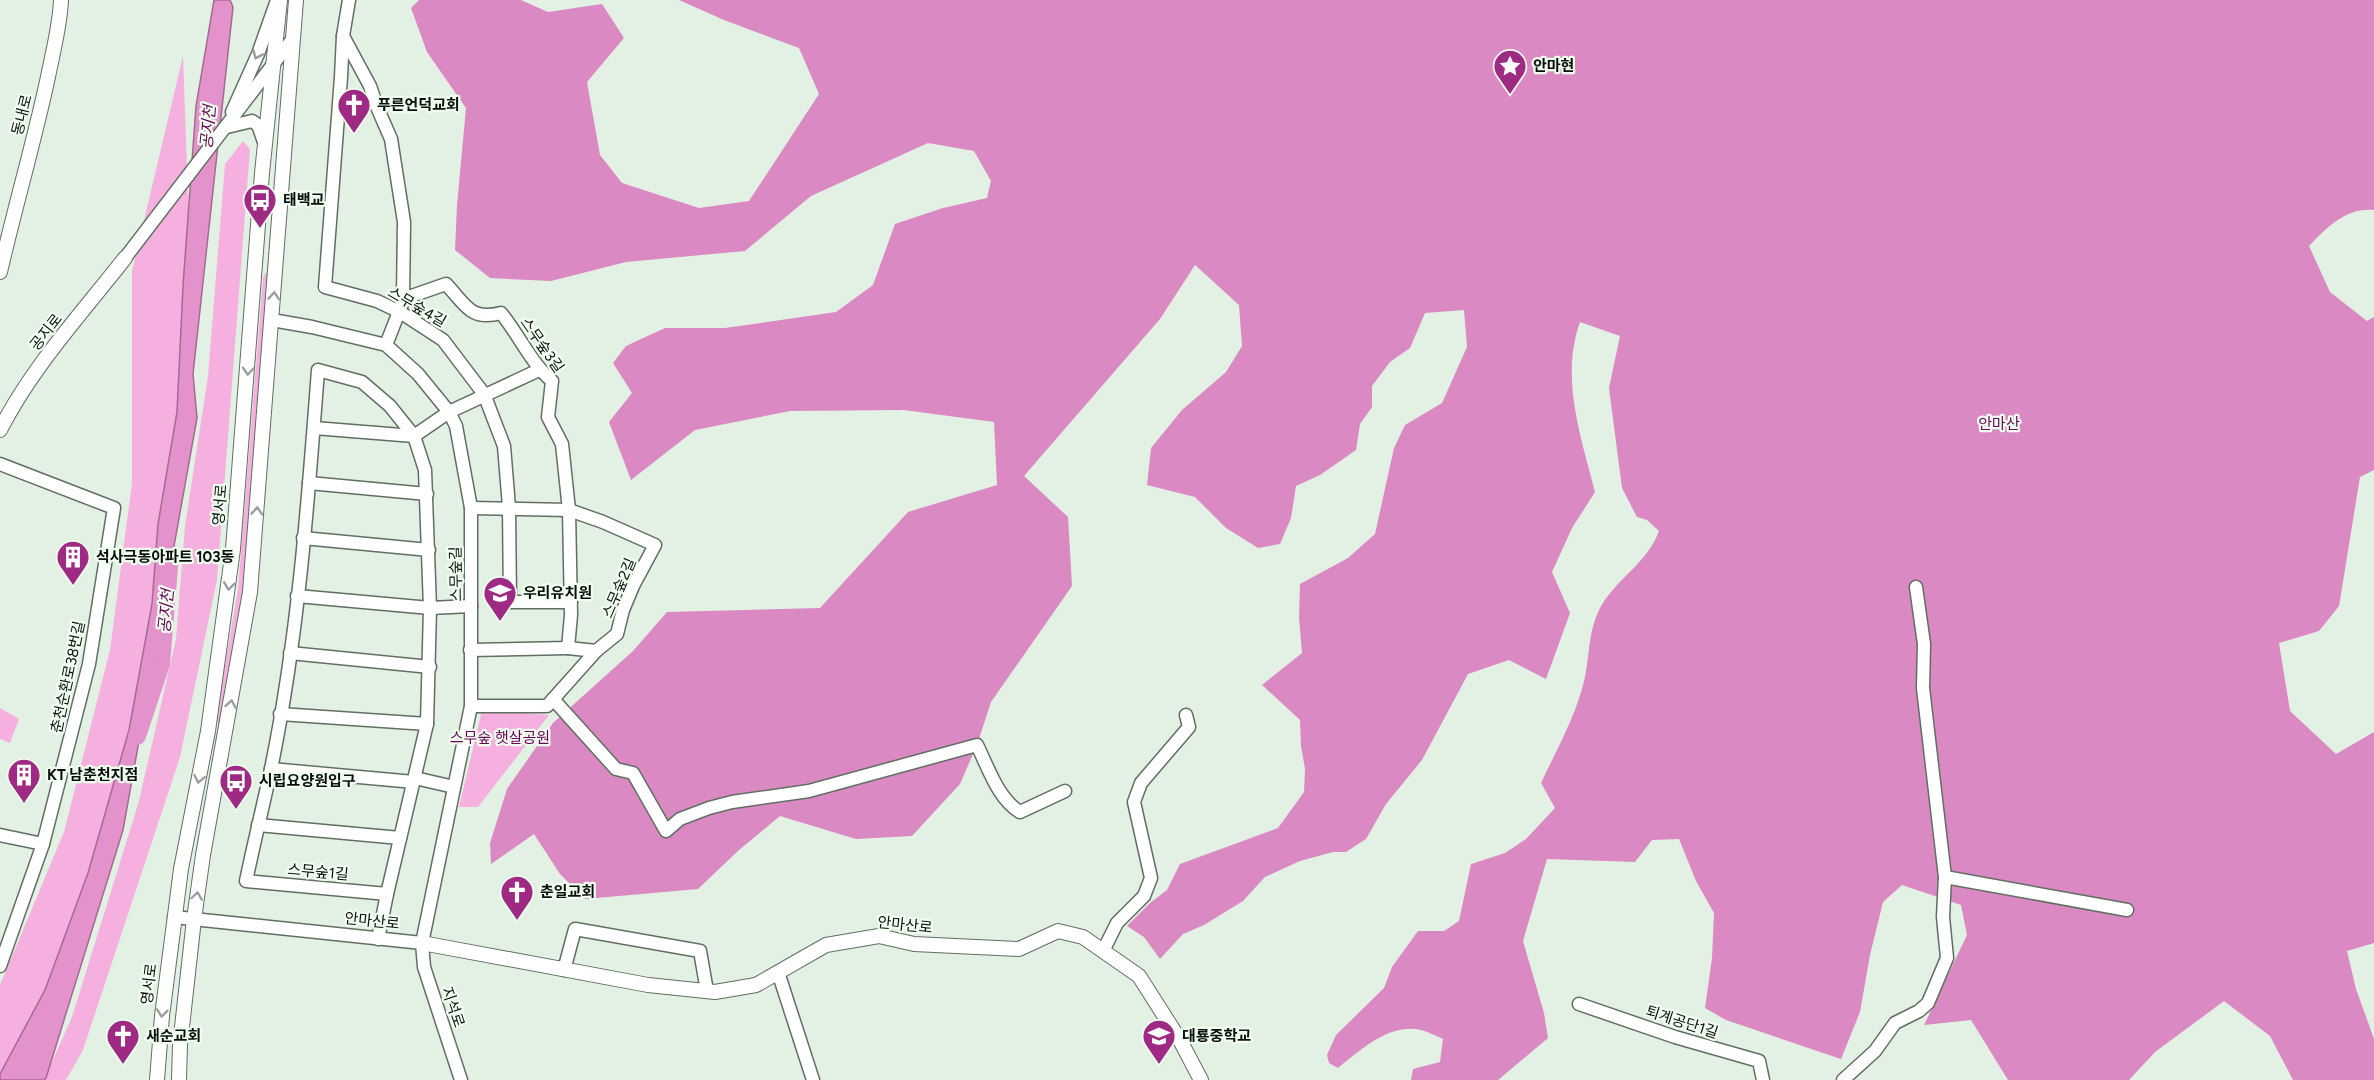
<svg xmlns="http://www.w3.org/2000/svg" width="2374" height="1080" font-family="Figtree,'Noto Sans KR',sans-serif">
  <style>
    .green { fill: #f5b0df }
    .forest { fill: #da89c2 }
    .water { fill: #e492cb; stroke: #a36b91; stroke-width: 1.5 }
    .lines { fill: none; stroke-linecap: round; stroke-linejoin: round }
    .river { stroke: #e492cb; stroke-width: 18 }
    .minor-casing { stroke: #616e62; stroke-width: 15 }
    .tertiary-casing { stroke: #616e62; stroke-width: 16 }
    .minor { stroke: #fff; stroke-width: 12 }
    .tertiary { stroke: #fff; stroke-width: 14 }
    .oneway { stroke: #9d9f9d }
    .labels { text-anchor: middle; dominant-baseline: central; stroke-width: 4.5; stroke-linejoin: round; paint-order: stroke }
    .poi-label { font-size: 15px; font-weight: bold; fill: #0a0f0b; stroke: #f0fef0; text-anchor: start }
    .street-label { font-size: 15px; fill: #0a0f0b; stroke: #f0fef0 }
    .park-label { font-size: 15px; fill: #6b0557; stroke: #f0fef0 }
    .water-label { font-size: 16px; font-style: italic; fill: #670054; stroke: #f0fef0 }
  </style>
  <rect width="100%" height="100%" fill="#e2f1e3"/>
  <g class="green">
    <path d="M183 56 192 309 178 472 129 730 88 873 45 990 0 1074V985L64 832 110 650 132 483V271Z"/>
    <path d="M243 141 250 149 217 580 180 757 83 1050 66 1080H44L72 1017 139 801 176 639 185 526 208 376 225 164Z"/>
    <path d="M266 272 268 274 244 590 221 724H218L216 718 238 589 263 278Z"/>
    <path d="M0 708 19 719 10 743 0 739Z"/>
    <path d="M482 710 549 715 478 807H459Z"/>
  </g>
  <path class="forest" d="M419 0H521L548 12 602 4 624 38 587 82 600 155 622 183 699 208 749 201 819 94 799 48 724 20 679 0H2374V210C2347 207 2327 227 2309 246L2330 292 2367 321 2374 317V470L2360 477 2339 606 2319 631 2279 643 2290 711 2336 754 2374 732V943L2347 951 2356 989 2374 1039V1080H2293L2270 1036 2224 1001 2155 1052 2129 1080H2008L1971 1020 1924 1025 1967 935 1961 905 1902 885 1883 902 1870 955 1860 1012 1841 1059 1726 1020 1705 1008 1712 958 1714 913 1696 881 1679 839 1652 840 1635 862 1547 859 1523 941 1544 1013 1548 1038 1498 1080H1411L1413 1069 1440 1062 1443 1039C1436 1036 1429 1032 1421 1030 1389 1023 1361 1050 1338 1068L1329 1063 1327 1055 1336 1035 1384 988 1392 967 1418 931H1444L1459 921 1471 864 1505 853 1526 839 1555 808 1541 783C1557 749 1577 714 1585 677 1590 652 1588 634 1599 610 1614 580 1647 564 1659 531L1647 520 1637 517 1622 488 1609 388 1620 336 1580 322C1560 378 1581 437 1595 492L1572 528 1552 572 1570 613 1546 679 1509 660 1468 674 1422 760 1386 804 1366 839 1346 852H1333L1300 861 1265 877 1243 901 1204 925 1183 934 1160 959 1144 937 1127 926 1150 903 1167 890 1180 864 1278 828 1304 792 1305 769 1301 746 1300 720 1262 685 1302 653 1299 618 1300 584 1348 558 1375 534 1394 448 1405 425 1442 403 1467 347 1464 310 1425 313 1410 348 1390 362 1372 386V407L1360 424 1356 450 1320 475 1296 486 1291 518 1280 544 1258 548 1226 528 1195 497 1147 485 1151 448 1182 410 1226 372 1242 346 1239 305 1195 265 1160 319 1024 476 1068 517 1072 586 991 702 977 745 960 784 912 836 856 839 780 816 739 850 698 889 585 899 560 874 534 834 491 864 490 843 507 789 553 723 633 651 667 612 820 608 908 512 997 485 994 422 904 410 790 411 695 430 631 480 609 422 632 393 613 363 626 346 665 328H725L836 312 873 285 895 224 943 208 987 198 991 181 974 151 928 143 811 196 745 251 626 262 551 281 490 278 455 250 457 205 466 108 427 52 411 8Z"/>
  <path class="water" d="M214 0H230L233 7 193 374 197 418 123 830 46 1078 44 1080H0V1074L45 990 88 873 129 730 152 604 158 524 177 412 183 286 196 106Z"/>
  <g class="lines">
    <path class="river" d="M137 736 161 664 170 555"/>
    <defs>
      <g id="minor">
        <path d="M349 0 343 36 341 77 325 287 377 301 400 312 443 340 484 394 504 446 509 507 510 602H571"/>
        <path d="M343 36 370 86 377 107 391 139 404 222 403 299 446 284C466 305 470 321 501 313 519 335 531 363 552 381L548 417 562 444 569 510 571 615 568 648 470 650"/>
        <path d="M232 112 258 54 276 3"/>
        <path d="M227 127 252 121 258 125 264 142"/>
        <path d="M125 258 291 41"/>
        <path d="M272 320 312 327 386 345 418 374 449 412 456 426 471 508V706L422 943 424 967 461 1080"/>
        <path d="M386 345 402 304"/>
        <path d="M318 370 362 382 390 406 414 436 425 470 430 608 427 724 387 894 246 881C254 843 263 806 271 769 298 638 308 503 318 370Z"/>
        <path d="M314 428 414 436 449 412 539 370"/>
        <path d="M0 464 114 508 89 664 43 844 0 966"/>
        <path d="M309 483 427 494"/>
        <path d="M471 508 569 510 603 522 655 545 633 586 623 610 617 634 596 651 547 706H471"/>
        <path d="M303 538 429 550"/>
        <path d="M297 596 430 608 471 606"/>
        <path d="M568 648 596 651"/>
        <path d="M290 653 430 667"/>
        <path d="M553 699 616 769 633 773 666 831 680 819 709 808 732 802 809 791 977 745C988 767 998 799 1020 812L1065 791"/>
        <path d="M280 714 427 724"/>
        <path d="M271 769 414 782"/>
        <path d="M415 778 454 787"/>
        <path d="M258 825 400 838"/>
        <path d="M0 835 43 844"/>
        <path d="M1945 877 2127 910"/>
        <path d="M174 917 422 943"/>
        <path d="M378 939 387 894"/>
        <path d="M1103 951 1117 923 1144 896 1151 878 1134 802 1141 783 1189 727 1186 715"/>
        <path d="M564 970 575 929 700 951 707 991"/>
        <path d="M778 972 813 1080"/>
        <path d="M1579 1004 1675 1037 1759 1061 1763 1080"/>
        <path d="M1843 1080 1875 1051 1895 1023 1919 1011 1928 1003 1947 958 1943 917 1945 877 1923 688 1924 644 1916 587"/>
      </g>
      <g id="tertiary">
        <path d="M0 272C15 207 34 142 48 77 53 51 60 26 61 0"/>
        <path d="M0 430C32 367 82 313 125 258"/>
        <path d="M422 943 648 985 715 992 756 985 826 945 879 936 914 944 1019 949 1058 931 1083 937 1139 976 1181 1042 1201 1080"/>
        <path d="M157 1080 162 1016 181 869 208 731 233 549 262 173 280 0"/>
        <path d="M179 1080 180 1045 194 919 203 855 250 592 296 0"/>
      </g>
    </defs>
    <use href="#minor" class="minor-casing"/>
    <use href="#tertiary" class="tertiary-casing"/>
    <use href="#minor" class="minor"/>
    <use href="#tertiary" class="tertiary"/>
  </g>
  <defs><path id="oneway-chevron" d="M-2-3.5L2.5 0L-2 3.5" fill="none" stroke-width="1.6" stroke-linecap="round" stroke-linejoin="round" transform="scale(1.5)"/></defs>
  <g class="oneway">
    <use href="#oneway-chevron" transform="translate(257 55) rotate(114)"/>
    <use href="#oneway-chevron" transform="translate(274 296) rotate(-86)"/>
    <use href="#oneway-chevron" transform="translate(248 371) rotate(95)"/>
    <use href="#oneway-chevron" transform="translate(257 511) rotate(-86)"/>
    <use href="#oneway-chevron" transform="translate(229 586) rotate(97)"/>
    <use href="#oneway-chevron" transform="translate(231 704) rotate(-80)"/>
    <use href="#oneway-chevron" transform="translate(199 779) rotate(101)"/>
    <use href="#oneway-chevron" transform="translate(197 896) rotate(-82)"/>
    <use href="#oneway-chevron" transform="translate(162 1013) rotate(96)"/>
  </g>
  <defs>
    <symbol id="sight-pin" viewBox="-11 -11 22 30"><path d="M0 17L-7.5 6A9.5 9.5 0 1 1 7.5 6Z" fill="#9f2a84" stroke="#f0fef0"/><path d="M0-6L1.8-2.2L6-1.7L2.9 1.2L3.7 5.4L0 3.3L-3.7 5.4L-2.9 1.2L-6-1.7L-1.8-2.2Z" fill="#fff"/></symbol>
    <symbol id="church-pin" viewBox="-11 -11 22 30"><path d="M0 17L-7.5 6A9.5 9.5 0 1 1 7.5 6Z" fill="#9f2a84" stroke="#f0fef0"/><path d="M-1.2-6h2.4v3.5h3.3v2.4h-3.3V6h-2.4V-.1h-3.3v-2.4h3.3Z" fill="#fff"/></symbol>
    <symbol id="bus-pin" viewBox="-11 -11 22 30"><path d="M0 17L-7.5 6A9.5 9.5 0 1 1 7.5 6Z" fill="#9f2a84" stroke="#f0fef0"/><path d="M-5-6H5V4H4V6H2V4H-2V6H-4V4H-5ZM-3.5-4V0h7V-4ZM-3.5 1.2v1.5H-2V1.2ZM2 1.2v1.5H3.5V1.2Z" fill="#fff"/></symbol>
    <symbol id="building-pin" viewBox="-11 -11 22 30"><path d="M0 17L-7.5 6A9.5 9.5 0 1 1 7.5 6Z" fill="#9f2a84" stroke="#f0fef0"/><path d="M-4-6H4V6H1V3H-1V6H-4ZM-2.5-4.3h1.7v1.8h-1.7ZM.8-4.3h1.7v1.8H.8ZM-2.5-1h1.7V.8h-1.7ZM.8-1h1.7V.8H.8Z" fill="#fff"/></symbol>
    <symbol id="school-pin" viewBox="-11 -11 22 30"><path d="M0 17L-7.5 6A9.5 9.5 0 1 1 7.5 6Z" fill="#9f2a84" stroke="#f0fef0"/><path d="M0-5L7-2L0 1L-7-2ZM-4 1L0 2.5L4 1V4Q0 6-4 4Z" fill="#fff"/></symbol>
  </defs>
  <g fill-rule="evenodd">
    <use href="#sight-pin" x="1491" y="47" width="38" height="52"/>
    <use href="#church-pin" x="335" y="86" width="38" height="52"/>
    <use href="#bus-pin" x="241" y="181" width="38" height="52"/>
    <use href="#building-pin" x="54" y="538" width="38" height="52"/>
    <use href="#school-pin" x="481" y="574" width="38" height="52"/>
    <use href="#building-pin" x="5" y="756" width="38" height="52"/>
    <use href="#bus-pin" x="217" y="762" width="38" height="52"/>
    <use href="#church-pin" x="498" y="873" width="38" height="52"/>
    <use href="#church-pin" x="104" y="1017" width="38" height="52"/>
    <use href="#school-pin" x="1140" y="1017" width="38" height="52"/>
  </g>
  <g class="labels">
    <g class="poi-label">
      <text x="1533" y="66">안마현</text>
      <text x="377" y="105">푸른언덕교회</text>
      <text x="283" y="200">태백교</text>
      <text x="96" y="557">석사극동아파트 103동</text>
      <text x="523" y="593">우리유치원</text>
      <text x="47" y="775">KT 남춘천지점</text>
      <text x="259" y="781">시립요양원입구</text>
      <text x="540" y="892">춘일교회</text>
      <text x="146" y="1036">새순교회</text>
      <text x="1182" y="1036">대룡중학교</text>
    </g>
    <g class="street-label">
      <text transform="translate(22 115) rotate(-76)">동내로</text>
      <text transform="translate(417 307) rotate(30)">스무숲4길</text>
      <text transform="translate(46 332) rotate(-52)">공지로</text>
      <text transform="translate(542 345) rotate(55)">스무숲3길</text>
      <text transform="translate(220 505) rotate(-85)">영서로</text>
      <text transform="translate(456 574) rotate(-91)">스무숲길</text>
      <text transform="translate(619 588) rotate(-67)">스무숲2길</text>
      <text transform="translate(68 677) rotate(-78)">춘천순환로38번길</text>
      <text transform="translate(318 872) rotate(5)">스무숲1길</text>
      <text transform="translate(372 921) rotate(6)">안마산로</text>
      <text transform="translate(905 925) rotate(6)">안마산로</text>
      <text transform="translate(149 984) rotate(-83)">영서로</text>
      <text transform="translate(453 1007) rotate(71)">지석로</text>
      <text transform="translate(1682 1022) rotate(18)">퇴계공단1길</text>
    </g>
    <g class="park-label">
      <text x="1999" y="424">안마산</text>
      <text x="500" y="738">스무숲 햇살공원</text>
    </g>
    <g class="water-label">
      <text transform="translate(208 127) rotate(-85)">공지천</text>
      <text transform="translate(166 611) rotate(-85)">공지천</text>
    </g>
  </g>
</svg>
